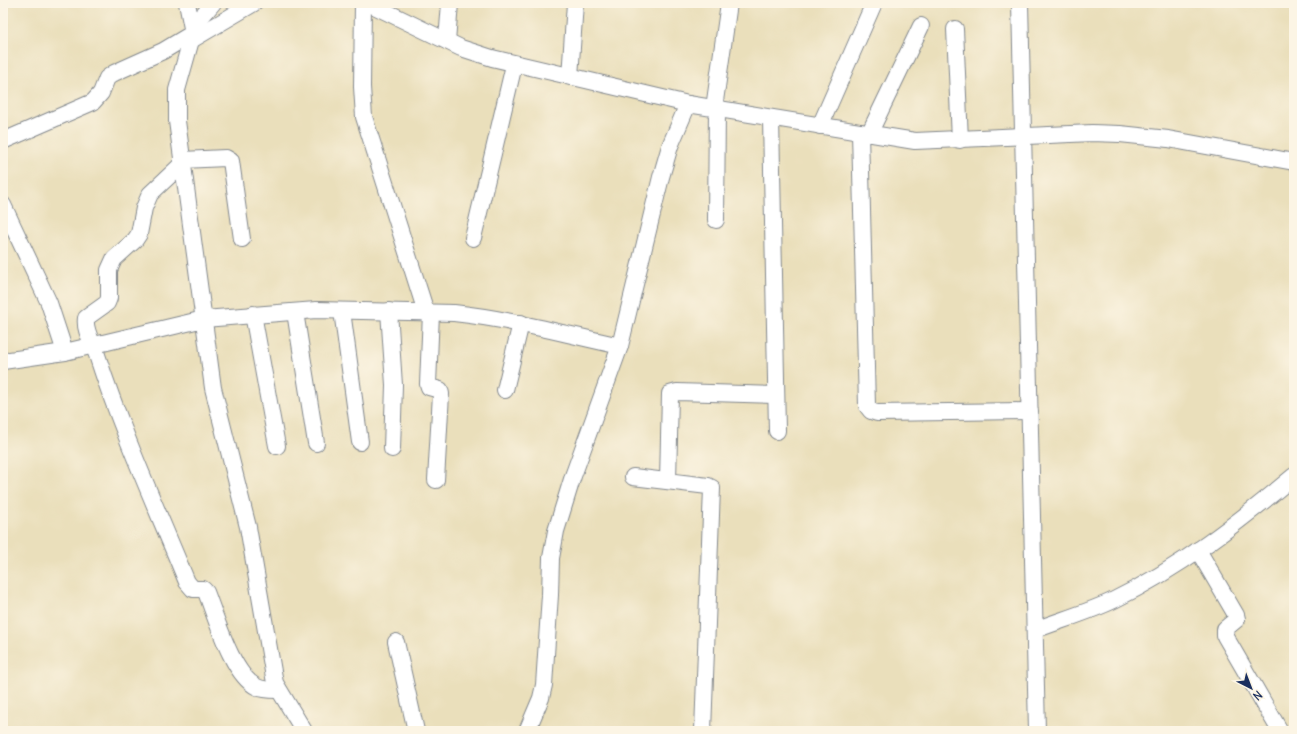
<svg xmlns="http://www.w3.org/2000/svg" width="1297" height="734" font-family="Delius,sans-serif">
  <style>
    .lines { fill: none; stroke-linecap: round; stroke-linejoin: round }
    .minor-casing { stroke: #82878c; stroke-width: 18 }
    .minor { stroke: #fff; stroke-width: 16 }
  </style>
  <rect width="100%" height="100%" fill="#fcf5e5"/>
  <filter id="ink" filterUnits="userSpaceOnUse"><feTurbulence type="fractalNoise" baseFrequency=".025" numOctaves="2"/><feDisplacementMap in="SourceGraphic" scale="8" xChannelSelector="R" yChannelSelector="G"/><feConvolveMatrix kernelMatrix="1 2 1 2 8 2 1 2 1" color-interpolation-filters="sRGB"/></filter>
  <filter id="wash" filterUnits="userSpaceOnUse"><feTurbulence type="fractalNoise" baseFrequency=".012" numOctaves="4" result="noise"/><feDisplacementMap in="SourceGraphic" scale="16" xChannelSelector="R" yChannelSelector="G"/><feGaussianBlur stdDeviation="0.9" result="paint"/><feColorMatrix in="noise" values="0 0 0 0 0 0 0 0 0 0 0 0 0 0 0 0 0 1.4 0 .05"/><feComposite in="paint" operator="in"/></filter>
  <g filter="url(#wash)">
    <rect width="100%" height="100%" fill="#eadfbb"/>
  </g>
  <g filter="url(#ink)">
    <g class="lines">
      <defs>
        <g id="minor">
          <path d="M187 3 193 33 177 90V121L213 388 248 527 275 683 304 731"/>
          <path d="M363 3 362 87 364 117 426 312"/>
          <path d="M368 3 461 48 492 58 688 104 915 141 1092 133 1120 134 1168 139 1294 162"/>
          <path d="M1020 3 1037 731"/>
          <path d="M192 23 202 16 213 3"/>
          <path d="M955 29 960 140"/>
          <path d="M193 39 254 3"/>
          <path d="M447 41 450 3"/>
          <path d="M570 77 575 3"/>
          <path d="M714 108 729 3"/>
          <path d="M771 118 777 431"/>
          <path d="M820 126 874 3"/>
          <path d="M860 132 867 406 871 411 877 413 1030 411"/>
          <path d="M869 134 921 26"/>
          <path d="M3 141 93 102 101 93 107 78 114 73 163 51 193 33"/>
          <path d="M182 160 226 158 231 161 242 239"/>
          <path d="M183 163 150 194 144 208 139 234 135 240 114 259 109 270V298L107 303 86 318C84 331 93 343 97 355 122 432 156 507 187 582L193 589H203L206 592C216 617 232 675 257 687 263 690 271 690 278 690"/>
          <path d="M3 205 49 303 65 352"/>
          <path d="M716 220 717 109"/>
          <path d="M473 238 514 65"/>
          <path d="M342 311 360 442"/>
          <path d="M389 311 394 385 392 449"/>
          <path d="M295 312 316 443"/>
          <path d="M431 313 428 384 429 387 440 390 441 394 436 480"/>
          <path d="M253 314 277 446"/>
          <path d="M3 361 65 352 204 319 316 310 454 313C510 319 565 334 620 346"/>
          <path d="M505 390 521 323"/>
          <path d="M633 477 708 486 712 488 703 731"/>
          <path d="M668 481 670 394 677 392 775 395"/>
          <path d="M1198 550 1236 615 1237 619 1225 629V636L1280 731"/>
          <path d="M1035 630C1061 620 1089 612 1114 600 1180 568 1239 522 1294 476"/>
          <path d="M396 642 416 731"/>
          <path d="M527 731 541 698 544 685 550 595 551 558 556 531 573 476 620 346 661 177 670 146 688 104"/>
        </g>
      </defs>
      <use href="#minor" class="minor-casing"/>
      <use href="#minor" class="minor"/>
    </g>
  </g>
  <rect width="1297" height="734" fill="none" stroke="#fcf5e5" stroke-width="16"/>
  <g transform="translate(1251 688) rotate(138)" stroke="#fcf5e5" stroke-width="3" paint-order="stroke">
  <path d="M0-3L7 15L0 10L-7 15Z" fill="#1b2f5e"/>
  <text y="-6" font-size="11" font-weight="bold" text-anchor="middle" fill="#1b2f5e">N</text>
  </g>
</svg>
